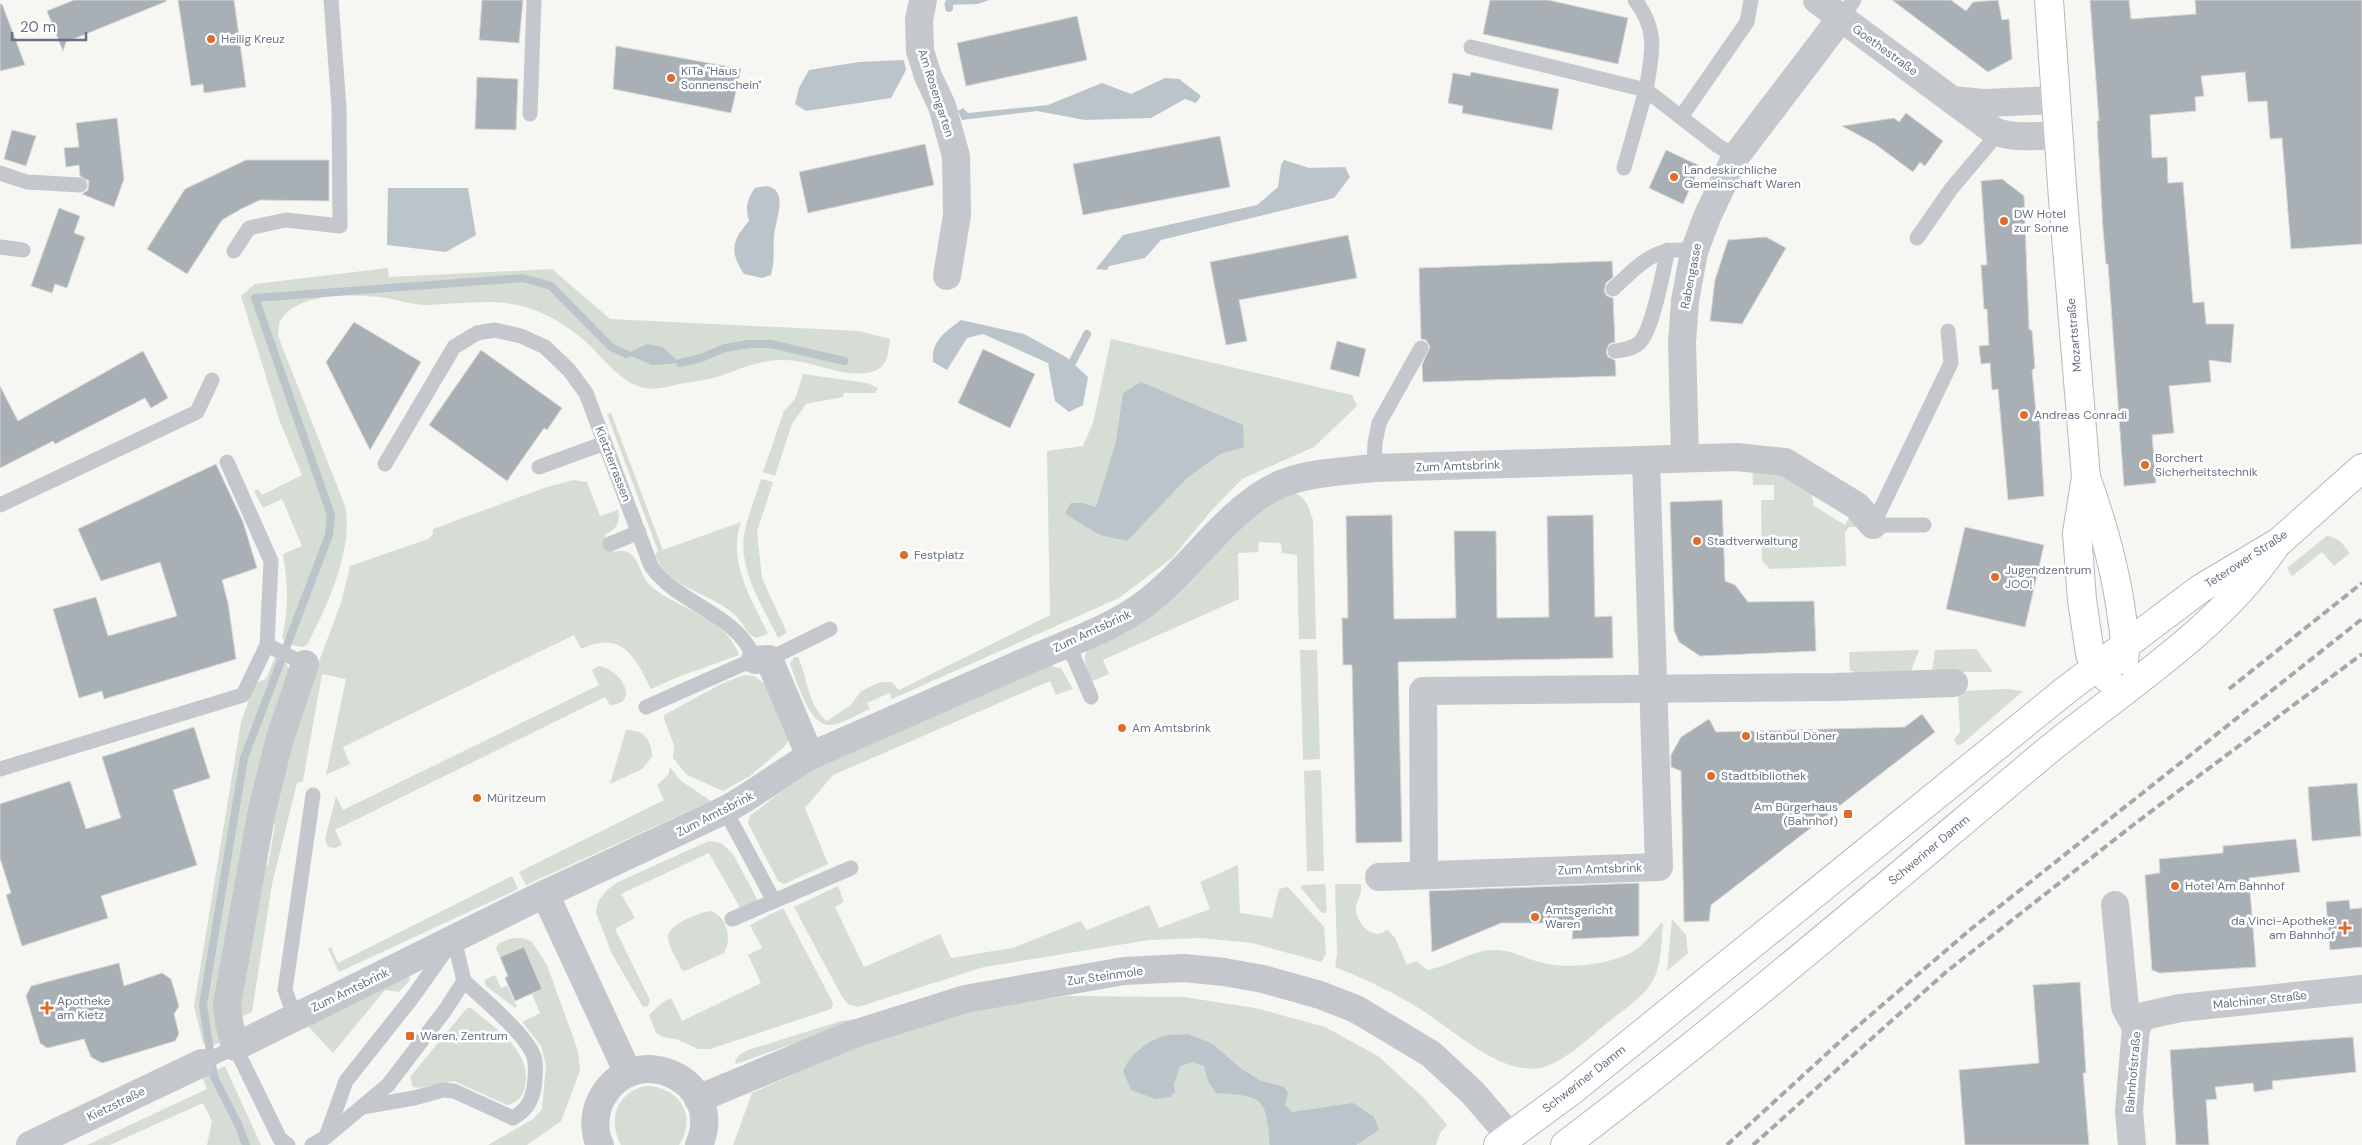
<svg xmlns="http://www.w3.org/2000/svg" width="2362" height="1145" font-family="'DM Sans',sans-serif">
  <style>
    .green { fill: #d6ddd4 }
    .water { fill: #bbc4ca }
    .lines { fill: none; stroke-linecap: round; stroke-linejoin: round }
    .stream { stroke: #bbc4ca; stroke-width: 8 }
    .building { fill: #a8afb5; stroke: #d7d8d6 }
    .primary-casing { stroke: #b5b8bd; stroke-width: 30 }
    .service { stroke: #c4c7cb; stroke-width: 15 }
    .minor { stroke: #c4c7cb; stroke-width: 28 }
    .tertiary { stroke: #c4c7cb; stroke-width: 28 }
    .primary { stroke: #fff; stroke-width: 28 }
    .rail { stroke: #a3a7ae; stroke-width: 4; stroke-dasharray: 8 4; stroke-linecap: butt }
    .poi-dot { fill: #de6c2b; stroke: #fff; stroke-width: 2 }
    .labels { text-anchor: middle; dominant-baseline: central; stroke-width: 5; stroke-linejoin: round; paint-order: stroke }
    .poi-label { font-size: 12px; fill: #667283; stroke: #fff; text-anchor: start }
    .street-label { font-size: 12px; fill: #667283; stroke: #fff }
  </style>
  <rect width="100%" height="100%" fill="#f6f6f3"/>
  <g class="green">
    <path d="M388 268 389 277 552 269 610 319 859 331 890 339C888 354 888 368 871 372 842 379 811 359 782 360 759 360 741 369 720 376 707 380 692 382 679 384 668 387 657 390 645 388 621 384 602 356 584 340 573 331 559 321 546 315 506 295 469 304 427 305 411 305 395 298 378 297 350 294 296 293 280 321 278 325 279 331 278 336L345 506C354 548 327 607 307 645L303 647 291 645 282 638C289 607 288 586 283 554L302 546 282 499 263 508 254 491 258 489 262 495 302 475 280 422 241 296 255 284Z"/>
    <path d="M1111 339 1352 395 1357 406 1314 447 1242 479 1211 511 1172 558 1119 598 892 699 889 693 867 703 870 709C858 714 843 724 830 725 809 726 797 681 790 664L794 657H798C808 678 807 705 827 721L851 705 861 691 880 682H892L899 690 1050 615 1047 451 1083 446 1093 423Z"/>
    <path d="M803 374 867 383 878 388 875 393H844L843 397 806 404 792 424 775 476 763 472 784 411 795 399Z"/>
    <path d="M611 413 663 550 741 522C727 561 752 600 768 634L756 638C746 634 743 622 735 615 709 591 671 591 655 555L658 551 607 414Z"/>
    <path d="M1752 465 1768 466 1811 492 1814 506 1845 525 1850 516 1863 527H1849L1845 532 1846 566 1770 569 1762 561 1761 500H1774V485H1753Z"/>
    <path d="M761 479 773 482 757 532 762 578 787 633 778 638C763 607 739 571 744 535 747 516 756 497 761 479Z"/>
    <path d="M573 480 587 482 600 516 618 510C621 523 616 529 605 535L613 552C642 545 635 574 653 588 682 611 726 617 739 655L678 677 651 689C636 658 622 629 581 649L574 635 343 747 350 764 326 775 346 679 322 674 303 781 297 783 272 884 252 1012 242 1016 238 1013 258 871 268 865 275 825 268 820 315 672 341 603 350 566 428 539 433 534V529L547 487Z"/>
    <path d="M1294 493C1307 497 1309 509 1313 520L1316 639H1299L1297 555 1282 553 1281 543 1259 542 1258 552 1238 553 1239 599 1103 660 1109 674 1092 681C1087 670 1082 662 1087 650L1231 535 1272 499Z"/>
    <path d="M2328 535 2340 541 2350 553 2334 566 2322 552 2292 576 2287 568Z"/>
    <path d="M1976 649 1993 672H1932L1935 650Z"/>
    <path d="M1300 650H1317L1320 759 1303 760Z"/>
    <path d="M1919 650 1911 671 1853 679V671H1850L1849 652Z"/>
    <path d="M275 657 286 664 291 672 226 1040 207 1048 203 1043 194 1006 241 722 255 683 266 679Z"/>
    <path d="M1046 665 1061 668 1073 689 1056 695 1050 681 833 775 805 808 828 864 784 884 778 881 748 823 750 816 807 771Z"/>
    <path d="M599 666C620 669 642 703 610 705L605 697 335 830 342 845 335 848 328 847 325 839 336 796 343 810 599 685 592 670Z"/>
    <path d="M744 675 754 676 768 686 789 732 788 741 784 747 750 776 723 791 687 775 673 758 674 745 664 719V715L721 684Z"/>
    <path d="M2006 689 2023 691 1962 744 1957 745 1954 740 1960 732 1958 694 1962 691Z"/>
    <path d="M626 730C643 729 652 740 652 757L642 769 610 784Z"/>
    <path d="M670 767 681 781 711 801 526 885 519 872 664 800 657 785 668 775Z"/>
    <path d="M1321 770 1324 871H1307L1304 771Z"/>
    <path d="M709 841 721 843 733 854 757 899 755 904 742 911 709 853 621 894 635 918 615 929 650 1000 648 1006 643 1007 612 954 596 913 598 902 606 891 618 882Z"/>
    <path d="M1238 865 1240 913 1272 918 1279 889 1288 887 1324 927 1326 954 1321 962 1252 943 1201 938 1149 940 984 967 858 1007 848 1004 841 995 794 907 838 886 844 902 835 907 864 967 940 934 951 958 1012 948 1081 921 1087 930 1149 905 1159 928 1210 909 1200 882Z"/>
    <path d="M512 876 518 889 339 972 328 949 331 947 338 963Z"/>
    <path d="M1325 884 1327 910 1325 913H1322L1301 888 1302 885Z"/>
    <path d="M1335 884H1361C1362 896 1358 898 1356 907 1355 918 1365 933 1377 934 1380 934 1385 931 1388 930L1395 938 1407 965 1417 961 1427 970C1449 966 1470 951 1493 950 1513 949 1529 961 1548 964 1572 969 1618 963 1637 949 1646 942 1654 931 1661 923L1663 924C1661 942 1662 964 1653 980 1644 998 1621 1011 1606 1024 1588 1039 1566 1060 1544 1067 1503 1079 1452 1028 1420 1009 1393 992 1365 979 1335 967L1337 953Z"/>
    <path d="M783 908 833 1003 831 1009 710 1049H698L676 1039 663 1037 656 1033 649 1015 663 1002 671 998 682 1021 761 983 748 955 762 948 750 925Z"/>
    <path d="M710 911C726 915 733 939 724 953L685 971 682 970C678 961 668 947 668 937 668 924 699 913 710 911Z"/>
    <path d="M1672 919 1686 935 1688 953 1667 971Z"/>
    <path d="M512 938H523L532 942 547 965 578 1051 580 1071 561 1121 527 1145H488L533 1119 542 1109 546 1065 541 1046 522 1022 540 1013 532 994 542 989 524 947 500 957 496 949 498 944Z"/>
    <path d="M495 975 501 988 507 986 517 1007 515 1008 486 986 484 980Z"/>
    <path d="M409 976 410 980 399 992 385 990 333 1053 306 1024Z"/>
    <path d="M1066 996 1184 997 1255 1008 1325 1027 1378 1056 1425 1099 1447 1125 1440 1133 1436 1145H733L752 1093 854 1048 968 1011Z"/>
    <path d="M467 1008H471C496 1030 532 1049 525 1087 523 1097 516 1103 507 1105L454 1081 418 1088 413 1087 410 1077Z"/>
    <path d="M865 1018 736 1064 735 1061 739 1055 748 1050 841 1021Z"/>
    <path d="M225 1066 261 1145H207L212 1121 203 1103 110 1145H87L207 1089 202 1077Z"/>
    <path d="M645 1086C679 1086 698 1116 679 1145H621C607 1119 617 1093 645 1086Z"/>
  </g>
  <g class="water">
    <path d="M946 0H989L978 4 944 5Z"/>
    <path d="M904 60 906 70 891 98 806 111 795 104 799 88 809 70 859 62Z"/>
    <path d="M1165 78 1179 79 1201 96 1196 103 1185 99 1151 118 1085 120 1037 111 962 120 958 111 963 108 968 113 1048 105 1102 83 1131 94Z"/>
    <path d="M1284 160 1309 168 1345 167 1350 177 1334 198 1161 240 1145 258 1109 266 1107 270 1096 269 1123 235 1257 205 1278 187 1281 165Z"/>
    <path d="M766 186C790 189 775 221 774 236 773 251 775 259 771 275L762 278 744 274C729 252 732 240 749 221 745 208 747 199 755 188Z"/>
    <path d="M388 188H468L476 235 446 252 387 245Z"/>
    <path d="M961 320 1024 334 1066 357 1088 377 1083 405 1069 412 1055 401 1048 363 983 334 967 338 947 370 933 362C931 340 946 332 961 320Z"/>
    <path d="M647 344 662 347 680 363 652 365 626 354Z"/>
    <path d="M1141 382 1243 425 1244 447 1220 454 1187 478 1127 541 1100 535 1065 514 1071 503H1082L1096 507 1116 442 1123 393Z"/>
    <path d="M1188 1034 1213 1044 1240 1068 1261 1081 1284 1087 1288 1093 1285 1105 1292 1112 1353 1103 1374 1117 1379 1130 1356 1145H1270C1266 1097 1264 1096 1216 1093L1208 1081 1204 1066 1193 1062 1180 1066 1174 1084 1175 1092 1170 1097 1156 1099 1131 1090 1123 1071C1130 1054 1146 1042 1164 1036 1171 1034 1181 1035 1188 1034Z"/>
  </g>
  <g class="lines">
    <g class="stream">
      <path d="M949 8V5"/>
      <path d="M680 363 701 358 725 348 749 344H771L844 361"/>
      <path d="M1072 363 1087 334"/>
      <path d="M246 1145 238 1124 214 1077 203 1005 244 758 329 535 331 515 255 298 523 278 551 286 611 347 626 354"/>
    </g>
  </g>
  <g class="building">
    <path d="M74 0H166L167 1 66 42 63 51 47 11Z"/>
    <path d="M178 0H234L246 87 204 93 203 84 191 86Z"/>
    <path d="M482 0H523L519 43 479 40Z"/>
    <path d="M1490 0H1548L1628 18 1618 64 1483 34Z"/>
    <path d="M1892 0H1951L1966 11 1973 2 1998 0 2002 20 2009 19 2012 59 1988 72Z"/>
    <path d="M2090 0H2129L2131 19 2196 14 2195 0H2362V244L2291 249 2282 138 2270 139 2267 101 2248 102 2245 72 2201 76 2204 96 2195 97 2196 111 2150 115 2152 158 2167 157 2168 183 2183 182 2193 303 2204 302 2206 324H2234L2231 363 2209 360 2211 382 2169 386 2174 433 2152 435 2156 483 2124 486 2108 264H2106L2103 229 2097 121H2099Z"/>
    <path d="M0 4H2L25 65 0 71Z"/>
    <path d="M1077 16 1087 60 966 86 957 43Z"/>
    <path d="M616 46 741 69 731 113 613 89Z"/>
    <path d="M1471 72 1559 89 1552 130 1462 113 1463 106 1448 103 1453 73 1470 76Z"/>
    <path d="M477 77 518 79 516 130 475 129Z"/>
    <path d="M1906 113 1943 141 1925 166 1920 162 1913 172 1875 144 1842 126 1894 118 1899 122Z"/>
    <path d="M117 118 124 179 114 207 82 194 88 190 89 181 80 176 79 165 66 167 64 148 79 147 76 123Z"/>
    <path d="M12 130 36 136 26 166 4 159Z"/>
    <path d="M1220 136 1230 187 1083 215 1073 164Z"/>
    <path d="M925 144 934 185 808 213 799 172Z"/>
    <path d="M1666 150 1700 166 1683 204 1649 188Z"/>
    <path d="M246 160H329V201L260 200 241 209 222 220 187 274 147 249 185 189Z"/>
    <path d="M2002 179 2024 196 2029 329 2032 331 2035 368 2032 370 2036 412H2039L2044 496 2008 500 1998 389 1992 390 1990 363 1981 364 1979 346 1989 345 1987 309H1984L1981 265H1987L1981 181Z"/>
    <path d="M59 208 80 216 74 233 85 237 67 288 55 284 52 293 31 286Z"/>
    <path d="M1348 235 1357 278 1239 300 1247 341 1226 345 1210 262Z"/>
    <path d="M1766 237 1786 248 1742 324 1710 321 1715 280 1728 240Z"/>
    <path d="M1612 261 1613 277 1606 283 1604 291 1607 296 1613 298 1615 342 1609 344 1606 352 1608 357 1615 360 1616 376 1423 382 1422 365 1430 347 1426 340 1421 339 1419 268Z"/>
    <path d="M354 322 421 362 370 450 326 362Z"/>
    <path d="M1337 341 1366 349 1359 377 1330 369Z"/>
    <path d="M983 349 1035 374 1010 428 958 403Z"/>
    <path d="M481 350 562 408 547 430 544 428 507 481 429 425Z"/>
    <path d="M143 351 168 398 151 408 145 398 55 444 53 441 0 468V386L18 421Z"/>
    <path d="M216 464 243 522 257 568 222 580 228 603 236 659 104 699 102 691 79 698 53 609 96 597 108 636 177 616 160 562 101 581 78 529Z"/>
    <path d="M1722 500 1725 581 1735 585 1748 602 1814 601 1816 651 1700 656 1679 642 1674 630 1670 502Z"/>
    <path d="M1392 515 1394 619 1456 618 1454 531H1496L1497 618 1549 617 1547 516 1593 515 1595 617 1612 616 1613 658 1398 662 1402 842 1356 843 1352 665H1343L1342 618H1348L1346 516Z"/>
    <path d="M1965 527 2044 545 2025 627 1946 609Z"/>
    <path d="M1922 714 1935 732 1711 905 1709 921 1684 922 1681 771 1671 767V755L1681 737 1709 719 1716 732 1905 727Z"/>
    <path d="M194 727 210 778 173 790 197 865 101 896 108 918 22 946 6 895 11 893 0 858V804L70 781 86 829 121 818 102 757Z"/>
    <path d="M2357 783 2361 836 2312 841 2308 787Z"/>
    <path d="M2296 839 2300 872 2249 878 2256 967 2160 973 2152 970 2145 875 2160 873 2159 859 2223 853V846Z"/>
    <path d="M1639 883V936L1572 939 1574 923H1501L1432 952 1429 891Z"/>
    <path d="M2349 900 2350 909 2362 908V947L2330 950 2326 902Z"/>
    <path d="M524 947 542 989 515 1001 505 978 508 976 500 957Z"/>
    <path d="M119 963 124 986 162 973 171 979 179 1006 174 1014 179 1034 175 1041 102 1063 91 1057 84 1039 47 1048 40 1043 26 996 31 986Z"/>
    <path d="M2080 982 2086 1073H2083L2089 1145H1965L1959 1070 2039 1063 2033 985Z"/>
    <path d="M2353 1037 2356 1072 2272 1081 2273 1089 2254 1092 2253 1083 2215 1087 2217 1099 2206 1100 2209 1145H2176L2170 1050Z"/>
  </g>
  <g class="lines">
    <defs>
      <g id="primary">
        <path d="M2049 0 2063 199 2086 477 2077 533 2082 600 2090 654 2096 668 2108 679"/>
        <path d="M2087 480C2103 525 2116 571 2122 618 2124 632 2127 646 2124 660"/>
        <path d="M1498 1145 1570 1092 2066 690 2200 589 2279 542 2362 468"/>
        <path d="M1565 1145C1730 1020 1887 885 2046 752 2124 688 2216 632 2274 548"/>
      </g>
    </defs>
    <use href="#primary" class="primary-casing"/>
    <g class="service">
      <path d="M1635 0C1659 31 1652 54 1646 90L1718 146 1736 156"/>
      <path d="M1841 18 1854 0"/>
      <path d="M1471 47 1646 90 1624 168"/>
      <path d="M530 114 534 0"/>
      <path d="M1681 117 1747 22 1751 0"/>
      <path d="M0 173 27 182 80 185"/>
      <path d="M1917 238 1951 189 1989 144 1994 131"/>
      <path d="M0 247 23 250"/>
      <path d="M234 251 249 228 286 220 340 226 339 108 331 0"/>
      <path d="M1613 289C1638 266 1656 243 1694 252"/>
      <path d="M1615 351C1623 350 1634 349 1640 342 1653 329 1663 271 1668 250"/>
      <path d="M385 464 454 347 477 333 495 330 521 336 545 347 569 370 586 393 651 566C679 606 737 612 755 660L741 665 646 707"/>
      <path d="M539 467 605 443"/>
      <path d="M1374 468 1375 443 1379 423 1421 348"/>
      <path d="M0 505 197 412 212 380"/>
      <path d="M1924 525H1873L1951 363 1948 331"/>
      <path d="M610 544 639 532"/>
      <path d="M1068 644 1091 697"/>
      <path d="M267 645 305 664"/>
      <path d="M769 659 830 629"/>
      <path d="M0 769 243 695 267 645 271 561 227 462"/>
      <path d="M725 810 774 901 851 868"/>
      <path d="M732 919 774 901"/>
      <path d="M295 1017 285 990 313 795"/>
      <path d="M202 1063 235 1047 280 1139 288 1145"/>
      <path d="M362 1107 414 1098 443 1090 454 1091 513 1118C526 1110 531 1103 534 1088 535 1078 537 1067 534 1057 527 1035 482 998 464 981"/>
      <path d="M326 1137 346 1081 412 998 449 946"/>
      <path d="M312 1145 326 1137 388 1085 446 1009 464 981 454 939"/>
    </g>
    <g class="minor">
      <path d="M923 0 919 20 920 51 928 76 942 106 956 156 957 215 947 276"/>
      <path d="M1817 0 1994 131C2014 139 2037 136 2058 135"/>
      <path d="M1952 100 1983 103 2056 100"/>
      <path d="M1685 458 1682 342 1685 301 1694 252 1707 217 1736 156 1841 18"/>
      <path d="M755 660 769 659 810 756"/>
      <path d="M305 664 280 738 262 810 227 1004 229 1022 235 1047 530 901 725 810C755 794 781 773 810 756 881 725 952 694 1022 663 1060 646 1101 633 1136 610 1189 576 1231 498 1292 480 1318 472 1347 471 1374 468L1736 457 1785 462 1857 506 1873 525"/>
      <path d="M1424 875 1423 691 1835 687 1954 683"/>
      <path d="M1379 877 1659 867 1646 460"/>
      <path d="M545 894 628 1073"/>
      <path d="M2115 905 2125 1007 2136 1027"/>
      <path d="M30 1145 202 1063"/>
      <path d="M2132 1145 2129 1111 2136 1027 2144 1016 2180 1008 2362 989"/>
    </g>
    <g class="tertiary">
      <path d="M698 1099 851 1035 965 999 1124 971 1184 968 1224 972 1263 979 1320 995 1356 1009 1431 1054 1473 1093 1509 1135"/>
      <path d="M600 1145C594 1133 594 1117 599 1104 629 1035 728 1079 699 1145"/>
    </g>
    <use href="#primary" class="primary"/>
    <g class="rail">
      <path d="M2229 689 2362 583"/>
      <path d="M1727 1145 1845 1037 1971 929 2362 619"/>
      <path d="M1753 1145 1946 972 2137 822 2362 654"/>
    </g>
  </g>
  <g class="poi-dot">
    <circle cx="211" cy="39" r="5"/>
    <circle cx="671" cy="78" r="5"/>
    <circle cx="1674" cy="177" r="5"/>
    <circle cx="2004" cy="221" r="5"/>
    <circle cx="2024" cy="415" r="5"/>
    <circle cx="2145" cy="465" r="5"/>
    <circle cx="1697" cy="541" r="5"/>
    <circle cx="904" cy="555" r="5"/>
    <circle cx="1995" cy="577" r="5"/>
    <circle cx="1122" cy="728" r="5"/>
    <circle cx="1746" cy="736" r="5"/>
    <circle cx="1711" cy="776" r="5"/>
    <circle cx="477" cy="798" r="5"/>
    <rect x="1843" y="809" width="10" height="10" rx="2.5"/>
    <circle cx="2175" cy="886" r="5"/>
    <circle cx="1535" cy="917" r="5"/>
    <path d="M2342.5 920.5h5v5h5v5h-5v5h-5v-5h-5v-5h5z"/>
    <path d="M44.5 1000.5h5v5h5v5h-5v5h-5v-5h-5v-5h5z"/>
    <rect x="405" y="1031" width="10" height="10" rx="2.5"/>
  </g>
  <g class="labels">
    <g class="poi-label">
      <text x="221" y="39">Heilig Kreuz</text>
      <text x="681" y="71">KiTa "Haus<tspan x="681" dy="14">Sonnenschein"</tspan></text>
      <text x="1684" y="170">Landeskirchliche<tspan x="1684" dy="14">Gemeinschaft Waren</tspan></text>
      <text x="2014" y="214">DW Hotel<tspan x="2014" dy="14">zur Sonne</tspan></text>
      <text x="2034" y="415">Andreas Conradi</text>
      <text x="2155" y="458">Borchert<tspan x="2155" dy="14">Sicherheitstechnik</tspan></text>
      <text x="1707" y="541">Stadtverwaltung</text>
      <text x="914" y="555">Festplatz</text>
      <text x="2005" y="570">Jugendzentrum<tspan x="2005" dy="14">JOO!</tspan></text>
      <text x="1132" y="728">Am Amtsbrink</text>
      <text x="1756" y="736">Istanbul Döner</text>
      <text x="1721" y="776">Stadtbibliothek</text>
      <text x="487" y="798">Müritzeum</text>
      <text x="1838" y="807" text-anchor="end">Am Bürgerhaus<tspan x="1838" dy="14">(Bahnhof)</tspan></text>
      <text x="2185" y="886">Hotel Am Bahnhof</text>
      <text x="1545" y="910">Amtsgericht<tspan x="1545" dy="14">Waren</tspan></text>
      <text x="2335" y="921" text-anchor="end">da Vinci-Apotheke<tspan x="2335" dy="14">am Bahnhof</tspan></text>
      <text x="57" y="1001">Apotheke<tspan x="57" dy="14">am Kietz</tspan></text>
      <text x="420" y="1036">Waren, Zentrum</text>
    </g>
    <g class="street-label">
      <text transform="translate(1885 50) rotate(36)">Goethestraße</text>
      <text transform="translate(936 93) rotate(72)">Am Rosengarten</text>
      <text transform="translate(1691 276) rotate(-79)">Rabengasse</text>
      <text transform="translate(2074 335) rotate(-95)">Mozartstraße</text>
      <text transform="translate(613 464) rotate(69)">Kietzterrassen</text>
      <text transform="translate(1458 466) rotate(-2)">Zum Amtsbrink</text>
      <text transform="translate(2246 559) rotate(-33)">Teterower Straße</text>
      <text transform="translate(1092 631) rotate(-25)">Zum Amtsbrink</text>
      <text transform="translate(715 814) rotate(-27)">Zum Amtsbrink</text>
      <text transform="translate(1929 850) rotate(-40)">Schweriner Damm</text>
      <text transform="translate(1600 869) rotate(-2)">Zum Amtsbrink</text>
      <text transform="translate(1105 976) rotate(-8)">Zur Steinmole</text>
      <text transform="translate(350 990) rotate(-26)">Zum Amtsbrink</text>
      <text transform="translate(2260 1000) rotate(-6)">Malchiner Straße</text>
      <text transform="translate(2133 1072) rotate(-85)">Bahnhofstraße</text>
      <text transform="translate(1584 1079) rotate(-38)">Schweriner Damm</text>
      <text transform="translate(116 1104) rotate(-26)">Kietzstraße</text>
    </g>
  </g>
  <path d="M12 32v8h74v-8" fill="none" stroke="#667283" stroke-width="2.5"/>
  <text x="20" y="32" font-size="15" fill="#667283" stroke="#ffffff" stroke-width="4" paint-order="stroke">20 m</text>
</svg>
